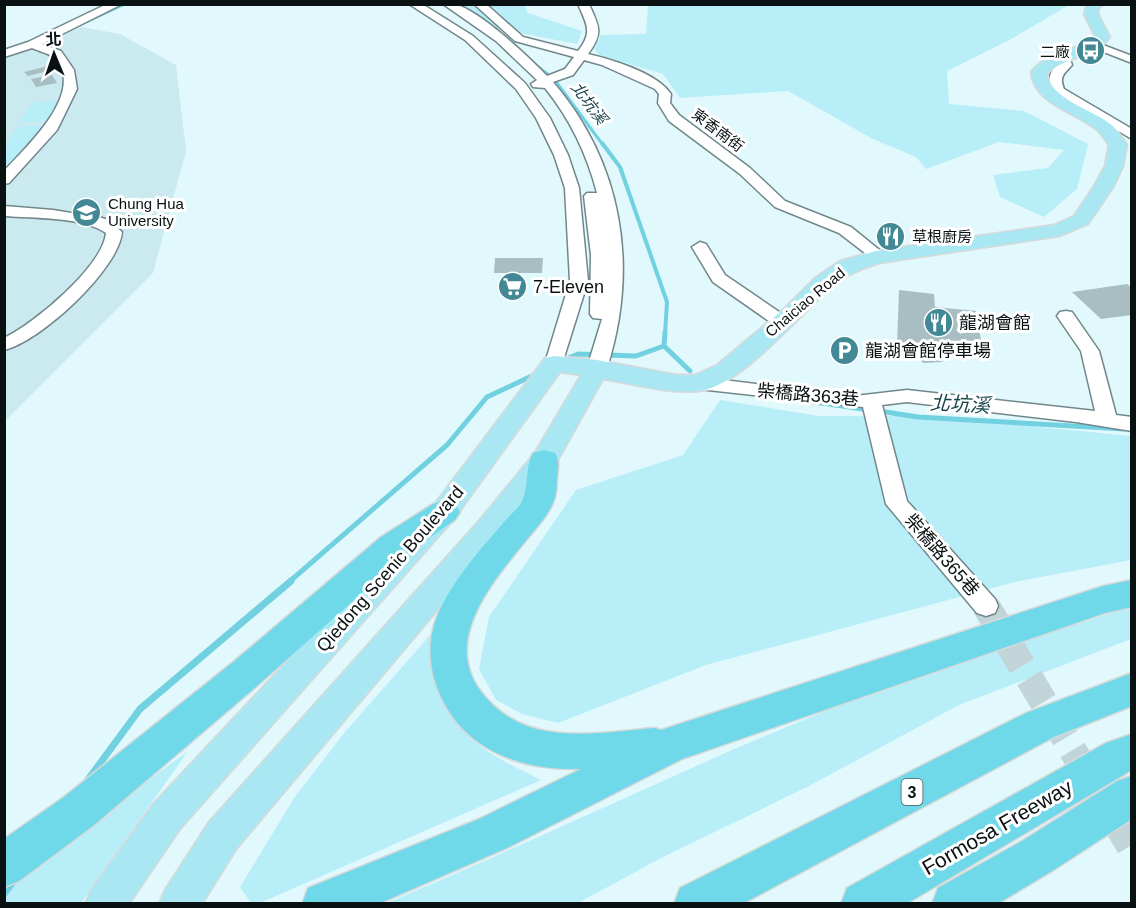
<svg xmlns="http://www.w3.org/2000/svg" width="1136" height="908" font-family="Arial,'Noto Sans TC',sans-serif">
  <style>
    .built { fill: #cbeaf0 }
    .green { fill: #b8eef8 }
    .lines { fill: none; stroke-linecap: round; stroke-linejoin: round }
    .stream-far3 { stroke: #72d1e0; stroke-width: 3 }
    .stream-far2 { stroke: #72d1e0; stroke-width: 4 }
    .stream-far1 { stroke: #72d1e0; stroke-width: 5 }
    .stream { stroke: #72d1e0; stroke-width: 7 }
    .building { fill: #a9bec2 }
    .minor-tunnel { stroke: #c1d5d9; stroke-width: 28; stroke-dasharray: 28 14; stroke-linecap: butt }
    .minor-casing { stroke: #72878b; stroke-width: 3 }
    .major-casing { stroke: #d8d9d9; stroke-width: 3 }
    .highway-casing { stroke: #d8d9d9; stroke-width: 3 }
    .minor { fill: #fff; fill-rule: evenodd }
    .major { fill: #a9e8f2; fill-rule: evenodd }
    .highway { fill: #6fd8e9; fill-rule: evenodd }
    .labels { text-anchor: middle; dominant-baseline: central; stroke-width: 6; stroke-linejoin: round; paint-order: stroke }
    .far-poi-label { font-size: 15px; fill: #091112; stroke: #fff; text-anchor: start }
    .far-street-label { font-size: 15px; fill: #091112; stroke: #fff }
    .far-water-label { font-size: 16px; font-style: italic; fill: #19454c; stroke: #fff }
    .shield { fill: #fff; stroke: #535859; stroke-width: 1.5 }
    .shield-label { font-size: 16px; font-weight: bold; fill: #091112 }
    .poi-label { font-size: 18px; fill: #091112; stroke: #fff; text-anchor: start }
    .street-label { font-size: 18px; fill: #091112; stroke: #fff }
    .water-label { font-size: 20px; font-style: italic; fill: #19454c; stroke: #fff }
    .near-street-label { font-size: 21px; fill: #091112; stroke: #fff }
  </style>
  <rect width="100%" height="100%" fill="#e1f8fc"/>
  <path class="built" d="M81 27 120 34 176 65 186 151 153 273 5 421V56L38 45Z"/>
  <g class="green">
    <path d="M453 5H524L528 13 582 31 577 44 488 27Z"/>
    <path d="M648 5H1069L1011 39 947 71 949 104 1024 111 1088 144 1077 189 1044 217 1000 197 993 175 1048 168 1064 150 999 142 926 169 916 157 873 139 788 91 680 98 663 74 599 55 594 48 601 35 646 34Z"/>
    <path d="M60 101 47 121 19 123 33 102Z"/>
    <path d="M47 125 5 173V146L17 127Z"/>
    <path d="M720 400 819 416H927L1131 436V560L1015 582 706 665 558 723 522 714 496 700 479 669 489 617 576 490 683 455Z"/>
    <path d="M1131 607V639L959 705 809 786 663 857 578 903 385 904 489 859 741 746 912 675Z"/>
    <path d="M446 617C446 643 444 671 447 697 453 740 507 763 541 780L260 903H251L240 887 294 798 345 732Z"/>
    <path d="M188 751 81 903 5 904V886Z"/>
  </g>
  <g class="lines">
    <g class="stream-far3">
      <path d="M88 21 125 4"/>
      <path d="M534 64 549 75"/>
      <path d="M554 79 603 145"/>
    </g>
    <path class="stream-far2" d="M602 143 620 167 667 302 665 334"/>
    <g class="stream-far1">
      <path d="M665 332 664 346 690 371"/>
      <path d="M566 359 578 354 636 356 664 346"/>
      <path d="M793 399 870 410"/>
      <path d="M879 411 918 417 1124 429"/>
      <path d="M289 582 447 445 487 397 536 374"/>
    </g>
    <g class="stream">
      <path d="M87 781 140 709 291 581"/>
      <path d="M4 894 16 878"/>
    </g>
  </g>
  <g class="building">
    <path d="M52 65 56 69 28 76 24 72Z"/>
    <path d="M52 75 57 83 36 87 31 79Z"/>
    <path d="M495 258H543L542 273H494Z"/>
    <path d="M1127 284 1132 288V315L1101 319 1072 292Z"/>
    <path d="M899 290 934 294 935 307 976 311 984 358 950 354 942 362 924 363 912 356 909 347 897 346Z"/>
  </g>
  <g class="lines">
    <path class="minor-tunnel" d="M986 606 1132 849"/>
    <defs>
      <g id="minor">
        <path d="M107 4H122L42 44 61 51 74 70 77 89 57 130 9 183 4 184V171C26 147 89 90 53 57 48 53 38 51 32 48L4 57V50L28 42Z"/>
        <path d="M409 4H422L473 36 525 83 550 118 568 155 579 188 588 281 561 367H547L545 363 570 281 565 188 554 155 536 118 516 89 465 40Z"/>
        <path d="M443 4C447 4 453 4 457 5 481 12 529 57 547 76L565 69 574 57 515 41 474 4H486L523 37 578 51C593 32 587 25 578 4H589C599 27 604 32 588 54 613 60 657 73 671 94L670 103 679 115 750 168 785 201 851 227 888 257 880 262 874 260 839 233 775 207 740 174 669 121 658 103 659 94 655 89 602 65 584 60 573 75 553 82C623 164 639 267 607 368L604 372H590L587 368 602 319 593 318 590 314 591 255 584 196 587 193H597C587 154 570 119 545 88L533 87 531 84 537 80 496 41Z"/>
        <path d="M1095 42 1132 56V63L1091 47 1089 45Z"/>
        <path d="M1064 53 1068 54 1072 65C1064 74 1059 76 1064 89L1132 129V139L1055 94C1048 81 1047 72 1060 64V54Z"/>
        <path d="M4 206 53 210 102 218 108 220 122 232C119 269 40 342 4 350V338C34 324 103 266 106 233 84 217 32 218 4 216Z"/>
        <path d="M700 242 706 244 725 275 788 318 791 322 788 326H776L713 282 692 247Z"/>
        <path d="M1066 311 1072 312 1099 351 1116 415 1132 417V431L1076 422 907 402 882 405 907 501 995 599 998 606 995 613 986 616 977 613 886 504 863 407 699 389 692 387 689 383 692 379 699 377 855 396 907 390 1095 411 1081 351 1057 316 1060 312Z"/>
      </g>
      <path id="major" d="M1087 4H1104L1099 8 1098 14 1110 37C1095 57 1066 57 1047 73 1050 99 1091 109 1109 123 1116 128 1122 138 1127 145L1123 166 1114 186 1088 224 1059 236 879 263C861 269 845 275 831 288 798 315 742 386 699 391 668 394 634 384 603 379L554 467 498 538 237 848 202 904H159L165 890 209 822 478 522 534 454 581 375 560 372 454 519 180 829 129 904H85L91 890 154 803 434 505 545 358 554 356 597 360 676 375H695L717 365 784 309 815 278 840 261 876 251 1054 225 1074 216 1094 186 1105 166 1109 145C1105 140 1102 134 1097 130 1075 112 1034 104 1031 72 1047 52 1076 52 1095 36L1084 14Z"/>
      <g id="highway">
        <path d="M544 450 555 453C560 462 558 468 557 479 557 488 556 497 552 505 546 518 537 527 528 538 494 580 440 640 482 693 525 748 593 733 655 728L661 730 1103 586 1132 580V607L1105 613 682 759 509 847 378 904H302L308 888 479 819 581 769C548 770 512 764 484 746 443 720 419 666 436 619 450 583 479 551 504 522 509 516 515 511 520 505 530 490 524 468 533 453Z"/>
        <path d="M444 500 455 504 460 512 455 520 405 555 258 685 94 825 19 881 4 887V839L64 797 232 663 381 537 433 504Z"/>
        <path d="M1132 673V706L1054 737 742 904H674L680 888 1026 713Z"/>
        <path d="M1132 734V770L906 904H841L847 888 1106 743Z"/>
        <path d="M1132 776V819L1052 871 997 904H932L938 888 1022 841 1117 781Z"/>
      </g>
    </defs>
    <use href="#minor" class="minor-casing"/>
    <use href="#major" class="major-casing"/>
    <use href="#highway" class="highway-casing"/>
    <use href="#minor" class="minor"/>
    <use href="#major" class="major"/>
    <use href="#highway" class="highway"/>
  </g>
  <defs>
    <symbol id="bus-disc" viewBox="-11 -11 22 22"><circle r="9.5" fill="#438995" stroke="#fff"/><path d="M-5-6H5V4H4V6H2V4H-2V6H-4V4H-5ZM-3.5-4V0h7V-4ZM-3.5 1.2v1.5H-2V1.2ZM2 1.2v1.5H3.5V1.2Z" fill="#fff"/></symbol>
    <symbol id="university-disc" viewBox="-11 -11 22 22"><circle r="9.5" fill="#438995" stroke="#fff"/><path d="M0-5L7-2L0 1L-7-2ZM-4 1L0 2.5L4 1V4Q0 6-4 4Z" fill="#fff"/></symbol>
    <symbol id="restaurant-disc" viewBox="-11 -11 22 22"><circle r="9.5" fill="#438995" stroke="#fff"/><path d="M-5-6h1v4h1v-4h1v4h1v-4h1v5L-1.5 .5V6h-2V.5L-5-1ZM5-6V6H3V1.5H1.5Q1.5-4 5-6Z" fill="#fff"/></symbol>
    <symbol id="supermarket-disc" viewBox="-11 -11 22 22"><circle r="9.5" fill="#438995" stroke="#fff"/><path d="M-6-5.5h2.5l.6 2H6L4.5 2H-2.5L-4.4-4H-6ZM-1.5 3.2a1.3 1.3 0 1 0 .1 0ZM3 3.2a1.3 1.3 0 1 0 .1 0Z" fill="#fff"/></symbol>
    <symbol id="parking-disc" viewBox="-11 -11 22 22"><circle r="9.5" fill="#438995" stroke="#fff"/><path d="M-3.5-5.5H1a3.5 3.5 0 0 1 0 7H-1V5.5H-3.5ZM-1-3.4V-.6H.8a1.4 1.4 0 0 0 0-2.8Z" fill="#fff"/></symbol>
  </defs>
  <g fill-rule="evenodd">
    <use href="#bus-disc" x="1074" y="34" width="33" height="33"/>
    <use href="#university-disc" x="70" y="196" width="33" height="33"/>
    <use href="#restaurant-disc" x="874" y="220" width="33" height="33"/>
    <use href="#supermarket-disc" x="496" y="270" width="33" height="33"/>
    <use href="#restaurant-disc" x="922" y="306" width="33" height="33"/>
    <use href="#parking-disc" x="828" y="334" width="33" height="33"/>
  </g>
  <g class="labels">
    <g class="far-poi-label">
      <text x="1070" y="51" text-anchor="end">二廠</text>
      <text x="108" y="203">Chung Hua<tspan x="108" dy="17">University</tspan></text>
      <text x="912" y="236">草根廚房</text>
    </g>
    <g class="far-street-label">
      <text transform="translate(718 130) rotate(37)">東香南街</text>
      <text transform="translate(805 302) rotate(-40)">Chaiciao Road</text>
    </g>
    <g class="far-water-label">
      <text transform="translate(589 103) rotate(53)">北坑溪</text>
    </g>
    <rect class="shield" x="901.5" y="779" width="21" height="26" rx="4.5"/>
    <g class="shield-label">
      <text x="912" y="792">3</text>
    </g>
    <g class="poi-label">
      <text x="533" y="287">7-Eleven</text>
      <text x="959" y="323">龍湖會館</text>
      <text x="865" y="351">龍湖會館停車場</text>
    </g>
    <g class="street-label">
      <text transform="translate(808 395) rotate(5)">柴橋路363巷</text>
      <text transform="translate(942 555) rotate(49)">柴橋路365巷</text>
      <text transform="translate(390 569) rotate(-49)">Qiedong Scenic Boulevard</text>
    </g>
    <g class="water-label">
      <text transform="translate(960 404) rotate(3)">北坑溪</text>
    </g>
    <g class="near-street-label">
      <text transform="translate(997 827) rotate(-30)">Formosa Freeway</text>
    </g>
  </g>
  <rect width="1136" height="908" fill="none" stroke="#091112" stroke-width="12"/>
  <g transform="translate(54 54) rotate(358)" stroke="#ffffff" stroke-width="4.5" paint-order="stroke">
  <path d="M0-4.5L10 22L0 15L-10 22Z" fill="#091112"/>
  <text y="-9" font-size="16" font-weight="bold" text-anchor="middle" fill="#091112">北</text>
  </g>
</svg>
